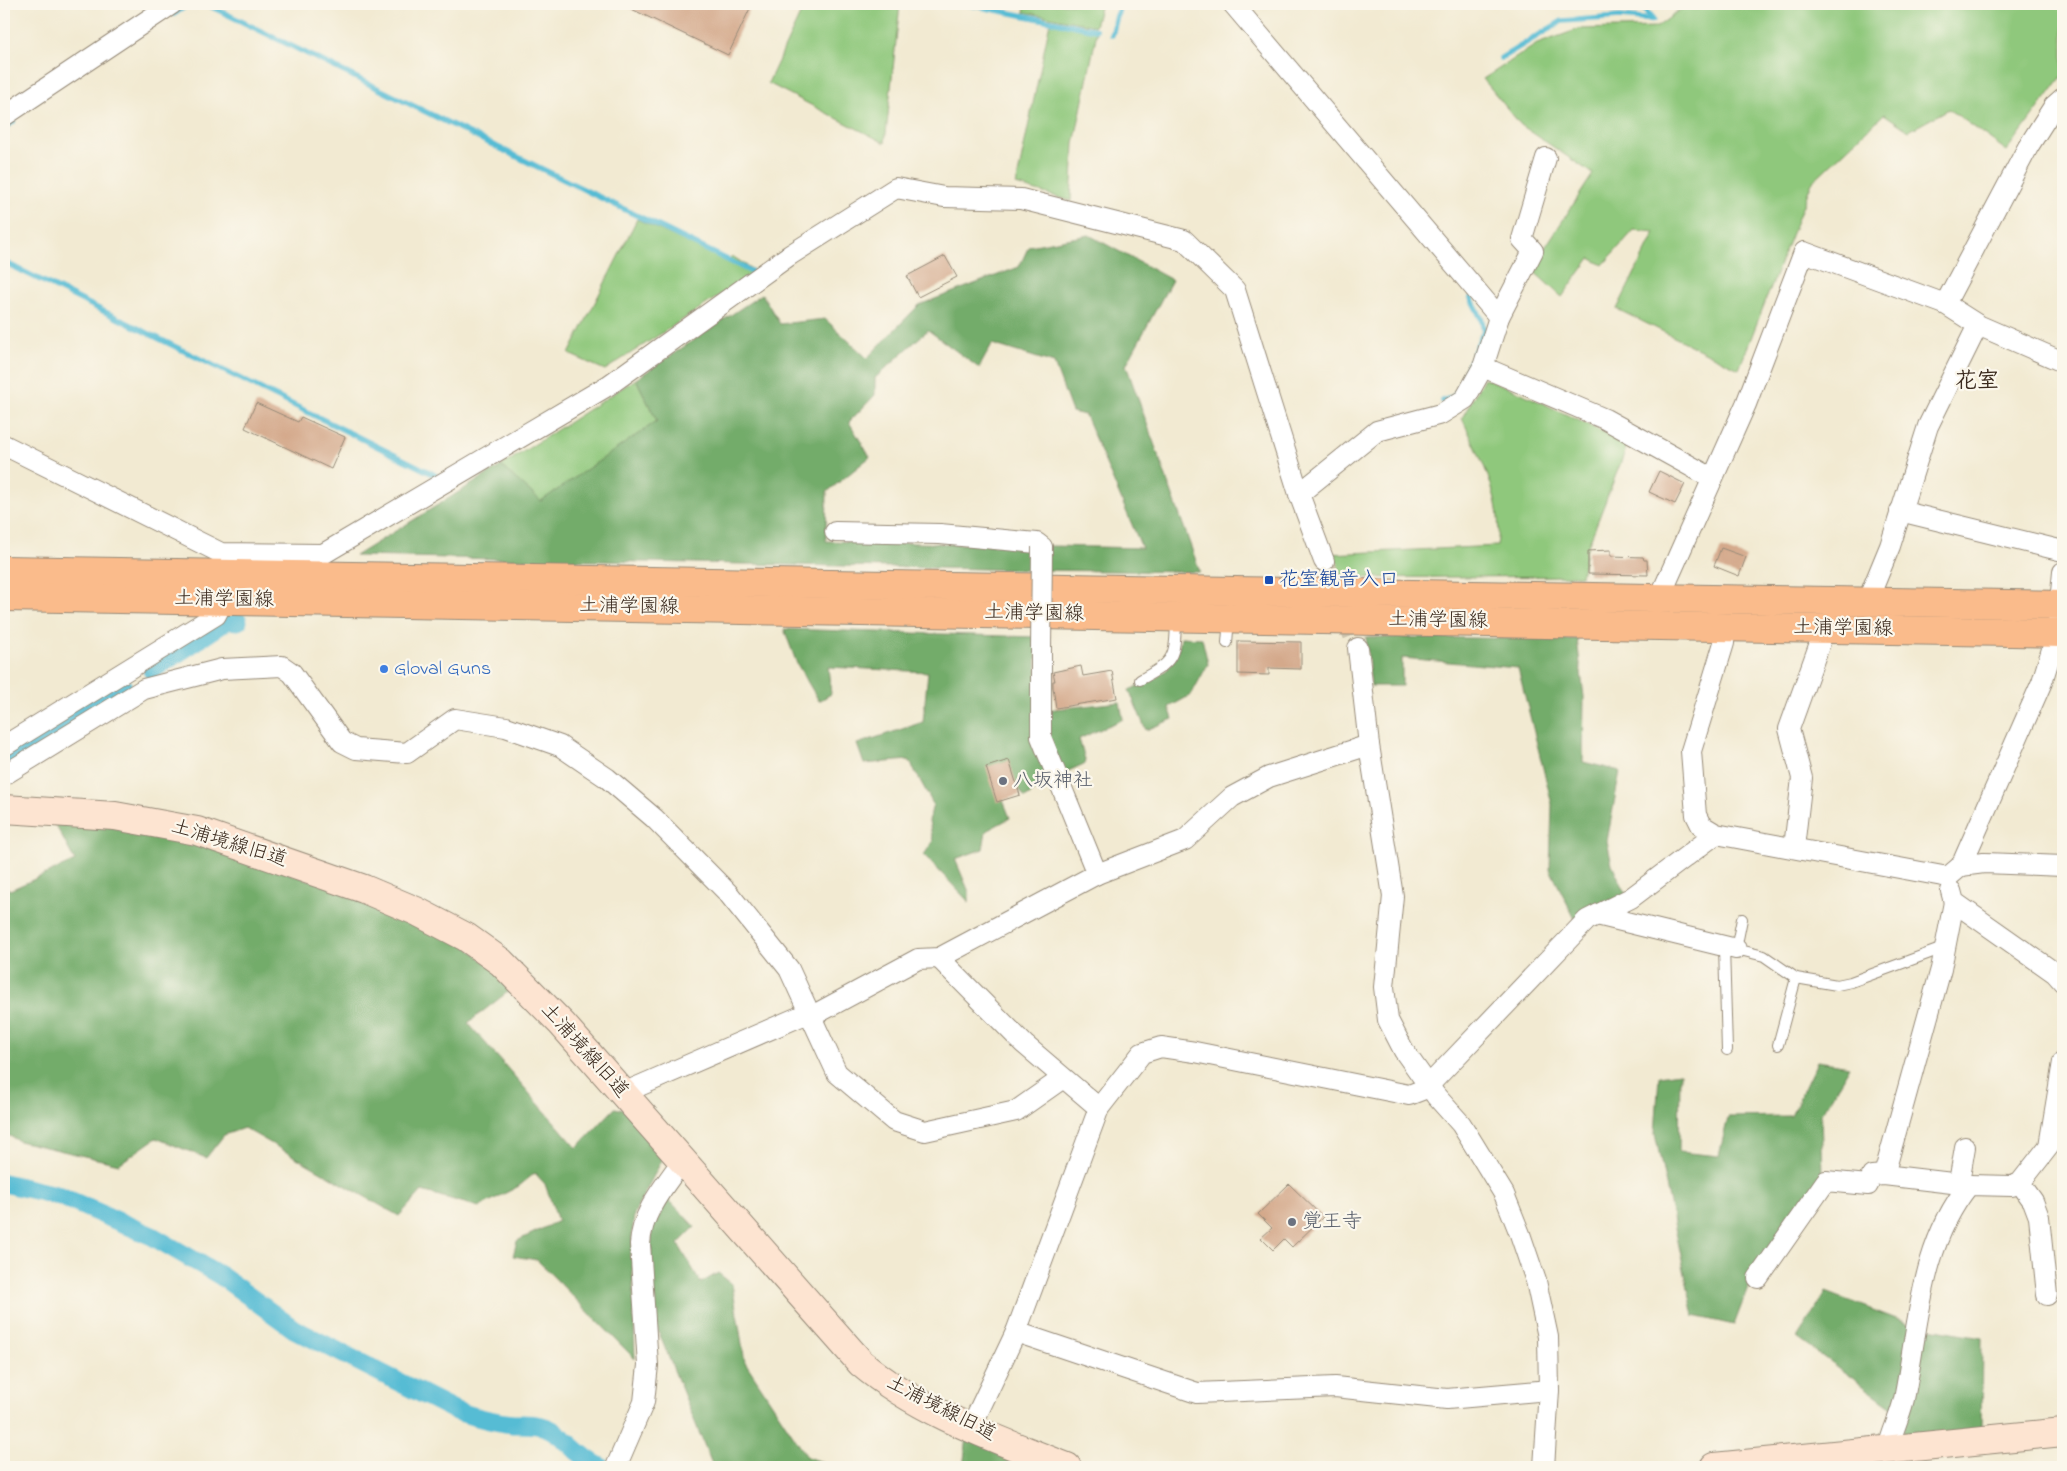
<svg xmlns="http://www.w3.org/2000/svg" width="2067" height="1471" font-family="'Indie Flower','Klee One',sans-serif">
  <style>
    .green { fill: #8fc87b; stroke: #65794c }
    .forest { fill: #73ac6b; stroke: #576b44; fill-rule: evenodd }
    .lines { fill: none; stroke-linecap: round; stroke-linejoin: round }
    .stream { stroke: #56bcd4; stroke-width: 5.5 }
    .canal { stroke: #56bcd4; stroke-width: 19 }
    .building { fill: #d4a98b }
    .street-tunnel { stroke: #cdc4ae; stroke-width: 20; stroke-dasharray: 20 10; stroke-linecap: butt }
    .lane-casing { stroke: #968a78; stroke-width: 12 }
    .street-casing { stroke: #968a78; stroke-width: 22 }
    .secondary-casing { stroke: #968a78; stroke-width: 30 }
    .primary-casing { stroke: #968a78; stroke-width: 30 }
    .lane { stroke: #fff; stroke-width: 10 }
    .street { stroke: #fff; stroke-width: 20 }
    .secondary { stroke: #fde4d1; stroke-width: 28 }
    .primary { stroke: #fabb8b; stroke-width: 28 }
    .street-bridge-casing { stroke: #968a78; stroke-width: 22; stroke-linecap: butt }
    .street-bridge { stroke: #fff; stroke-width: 20 }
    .transit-dot { fill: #1a4fb4; stroke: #fbf7ec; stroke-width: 2 }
    .shop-dot { fill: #3f7fe0; stroke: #fbf7ec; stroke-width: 2 }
    .worship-dot { fill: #6b7280; stroke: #fbf7ec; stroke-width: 2 }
    .labels { text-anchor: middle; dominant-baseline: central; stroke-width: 4.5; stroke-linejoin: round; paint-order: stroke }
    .transit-label { font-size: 20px; fill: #164399; stroke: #fbf7ec; text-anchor: start }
    .street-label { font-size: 20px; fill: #3b2a1e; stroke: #fbf7ec }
    .shop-label { font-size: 20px; fill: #366cbe; stroke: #fbf7ec; text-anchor: start }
    .worship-label { font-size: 20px; fill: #5b616d; stroke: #fbf7ec; text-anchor: start }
    .quarter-label { font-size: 22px; font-weight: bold; fill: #3b2a1e; stroke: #fbf7ec }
  </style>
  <rect width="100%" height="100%" fill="#fbf7ec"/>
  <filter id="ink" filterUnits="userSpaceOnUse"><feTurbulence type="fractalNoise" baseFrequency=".02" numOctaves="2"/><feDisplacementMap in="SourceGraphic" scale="10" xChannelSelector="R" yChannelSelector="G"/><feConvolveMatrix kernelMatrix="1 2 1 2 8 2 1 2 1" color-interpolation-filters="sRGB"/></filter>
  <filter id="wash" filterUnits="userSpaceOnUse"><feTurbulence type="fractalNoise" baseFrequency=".0096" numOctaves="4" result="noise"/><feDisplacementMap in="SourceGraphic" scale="20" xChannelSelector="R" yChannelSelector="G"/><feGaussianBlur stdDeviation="1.12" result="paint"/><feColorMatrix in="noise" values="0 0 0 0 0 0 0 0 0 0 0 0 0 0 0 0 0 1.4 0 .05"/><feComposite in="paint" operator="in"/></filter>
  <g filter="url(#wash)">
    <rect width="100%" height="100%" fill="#f2ead2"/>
    <g class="green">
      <path d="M805 4H900L885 143 768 83Z"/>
      <path d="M1026 4H1101L1095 26 1024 12Z"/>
      <path d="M1688 4H2063V75L2007 151 1949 109 1909 131 1884 114 1812 182 1739 369 1617 309 1655 232 1634 230 1603 265 1590 258 1562 297 1531 269 1593 174 1521 125 1483 79 1537 44 1579 29 1657 27Z"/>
      <path d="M1050 22 1097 32 1074 144 1071 201 1016 185Z"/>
      <path d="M637 219 727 261 732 256 756 272 605 370 569 354Z"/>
      <path d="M1484 378 1515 390 1628 444 1586 551 1581 576 1337 578 1330 554 1497 546C1505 500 1480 458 1462 418Z"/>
      <path d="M636 379 657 421 541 502 501 466Z"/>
    </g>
    <g class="forest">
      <path d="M1089 235 1172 280 1126 365 1200 572 1033 570 355 556 501 466 541 501 657 421 636 379 762 294 780 324 825 319 867 358 919 305 1019 267 1029 246ZM928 330 979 368 992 344 1054 363 1072 412 1085 415 1142 548 826 541 827 492 870 457 849 422 875 395V378Z"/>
      <path d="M784 629 1036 637 1037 711 1120 702 1123 719 1079 739 1086 763 1055 777 1025 798 1003 765 991 769 1010 818 986 831 983 849 955 859 969 892V902L924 855 933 841 929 821 933 804 909 760 864 764 857 744 923 722 928 672 828 667 831 694 819 701 797 664Z"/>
      <path d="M1181 637 1202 638 1208 664 1191 695 1169 707 1173 719 1146 730 1129 690C1158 678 1176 672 1181 637Z"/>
      <path d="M1366 637 1577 639 1584 697 1583 762 1620 771 1607 841 1612 865 1626 893 1615 902 1597 904 1575 919 1550 869 1552 804 1518 668 1402 658V686H1371Z"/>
      <path d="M54 822 125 828 181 838 355 895 465 945 514 987 468 1023 577 1148 615 1108 624 1110 662 1153V1160L634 1214 632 1238 635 1359 537 1260 513 1256 517 1241 558 1221 545 1184 535 1173 519 1186 479 1207 422 1191 399 1216 244 1128 224 1135 206 1158 156 1138 119 1164 19 1141 4 1133V885L10 890 75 861Z"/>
      <path d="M1817 1061 1850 1066 1821 1115 1823 1173 1751 1280 1734 1325 1694 1316 1655 1134 1659 1076 1680 1073 1679 1152 1719 1156 1728 1117 1791 1116Z"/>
      <path d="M668 1199 695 1227 678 1244 701 1283 718 1273 732 1284 745 1362 807 1457 829 1464V1467H707L712 1464 650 1311 652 1229Z"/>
      <path d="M1826 1292 1912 1325 1982 1337 1981 1431 1902 1439 1906 1417 1797 1338Z"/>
      <path d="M967 1437 1039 1467H963Z"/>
    </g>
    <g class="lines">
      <g class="stream">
        <path d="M206 4 752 272"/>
        <path d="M966 4 1096 30"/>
        <path d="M174 14 189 4"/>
        <path d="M1112 35 1120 4"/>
        <path d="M1501 58 1562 21 1620 17 1653 20 1639 4"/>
        <path d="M4 128 13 122"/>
        <path d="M4 262 435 475"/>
        <path d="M1443 401 1455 396 1484 330 1481 318 1471 298"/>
      </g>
      <g class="canal">
        <path d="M152 670 228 620 238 621"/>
        <path d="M4 758 123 687"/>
        <path d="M4 1183 60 1196 152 1236 221 1276 294 1329 456 1411C475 1417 493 1422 513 1424 525 1424 536 1423 548 1428 565 1435 579 1458 601 1467"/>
      </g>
    </g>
    <g id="blocks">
      <g class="building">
        <path d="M621 4H752L728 55Z"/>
        <path d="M945 256 957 277 918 297 907 276Z"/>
        <path d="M256 403 298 422 301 417 345 437 331 469 245 428Z"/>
        <path d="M1659 471 1685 484 1675 504 1649 492Z"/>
        <path d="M1721 548 1746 557 1739 576 1714 566Z"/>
        <path d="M1611 550V556L1643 557 1644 560H1647L1648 575 1588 574V551Z"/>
        <path d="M1238 641 1301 642V669L1269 668V675L1238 674Z"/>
        <path d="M1081 666 1083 676 1112 671 1117 698 1056 708 1053 687V681H1055L1053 672Z"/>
        <path d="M1009 760 1020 795 997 802 986 767Z"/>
        <path d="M1289 1184 1323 1217 1292 1247 1284 1239 1273 1250 1261 1238 1272 1228 1258 1214Z"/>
      </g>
    </g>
  </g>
  <g filter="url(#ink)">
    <use href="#blocks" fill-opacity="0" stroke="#968a78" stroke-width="1"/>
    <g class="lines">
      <path class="street-tunnel" d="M1324 561 1358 648"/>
      <defs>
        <g id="lane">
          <path d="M1227 643 1229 618"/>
          <path d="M1140 680C1174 661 1175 659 1176 620"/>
          <path d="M1742 919 1736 949 1764 956 1796 978 1837 985 1851 982 1946 947"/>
          <path d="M1724 947 1727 1050"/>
          <path d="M1778 1045 1796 978"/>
        </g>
        <g id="street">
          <path d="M1233 4 1499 317"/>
          <path d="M4 116 172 4"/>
          <path d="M1945 304 2028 147 2054 106 2063 98"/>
          <path d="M1483 367 1605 419 1712 478"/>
          <path d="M4 445 221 553 323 554 609 385 790 255 896 188 944 197 1021 199 1184 240 1235 290 1299 494 1324 561"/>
          <path d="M1299 494 1377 431 1441 414 1465 399 1483 367 1499 317 1533 251 1522 239 1546 158"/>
          <path d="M1900 511 2063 551"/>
          <path d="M835 532 940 534 1037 543 1042 547"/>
          <path d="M2063 572 2057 633 2042 682 1961 866 1984 863 2063 866"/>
          <path d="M1659 599 1746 404 1804 252 1945 304 1978 325 2063 362"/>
          <path d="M1867 602 1890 546 1928 426 1978 325"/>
          <path d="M1358 648 1369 745 1393 896 1384 987 1388 1020 1404 1051 1436 1096 1461 1124 1474 1145 1504 1194 1520 1234 1536 1281 1548 1337 1549 1390 1544 1467"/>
          <path d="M1041 650V737L1097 874"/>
          <path d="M4 746 216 615 223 601V590"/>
          <path d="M4 775 144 689 222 669 282 666 292 673 342 742 356 749 407 753 455 719 506 727 560 746 607 778 654 818 728 893 789 969 837 1073 894 1121 925 1131 1016 1111 1063 1078"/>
          <path d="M1716 834 1701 825 1696 815 1691 751 1724 643 1725 626"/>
          <path d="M1794 848 1802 778 1789 729 1820 643 1821 629"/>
          <path d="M1951 891 1954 902 2055 973 2063 982"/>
          <path d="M1597 915 1736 949"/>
          <path d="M939 958 1024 1044 1099 1108"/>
          <path d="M623 1093 801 1016H812L918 959 939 958 1097 874 1185 840 1232 797 1269 777 1369 745"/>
          <path d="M1884 1175 1941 969 1954 902"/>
          <path d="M1959 1182 1965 1147"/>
          <path d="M2020 1183 2033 1201 2039 1217 2047 1295"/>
          <path d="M1758 1278 1826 1181 1868 1185 1872 1176 1884 1175 1969 1185"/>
          <path d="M1016 1332 1197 1393 1335 1387 1447 1399 1549 1390"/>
          <path d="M971 1427 1016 1332 1099 1108 1142 1053 1161 1047 1195 1052 1409 1095 1422 1090 1429 1085 1587 920 1631 898 1716 834 1948 877 1961 866"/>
          <path d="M1888 1449C1892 1430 1902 1413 1905 1394 1919 1322 1921 1244 1969 1185L2012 1186 2020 1183 2049 1146 2063 1062"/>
          <path d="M616 1467 644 1402 648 1365 640 1244C642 1211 664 1187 682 1161"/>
        </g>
        <g id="secondary">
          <path d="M4 809 115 816 197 831 364 889 416 911 466 937 501 962 562 1024 861 1363C920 1413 997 1439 1067 1467"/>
          <path d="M1714 1467 2063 1432"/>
        </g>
        <g id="primary">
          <path d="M4 570 2063 605"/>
          <path d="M4 597 2063 633"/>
        </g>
      </defs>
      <use href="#lane" class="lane-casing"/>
      <use href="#street" class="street-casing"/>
      <use href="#secondary" class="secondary-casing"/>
      <use href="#primary" class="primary-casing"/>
      <use href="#lane" class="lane"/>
      <use href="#street" class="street"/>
      <use href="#secondary" class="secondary"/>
      <use href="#primary" class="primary"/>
      <defs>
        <path id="street-bridge" d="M1041 650 1042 547"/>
      </defs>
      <use href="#street-bridge" class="street-bridge-casing"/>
      <use href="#street-bridge" class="street-bridge"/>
    </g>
  </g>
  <rect class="transit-dot" x="1264" y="575" width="10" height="10" rx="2.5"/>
  <circle class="shop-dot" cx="384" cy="669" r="5"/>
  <g class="worship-dot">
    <circle cx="1003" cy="781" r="5"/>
    <circle cx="1292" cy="1222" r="5"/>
  </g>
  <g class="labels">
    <g class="transit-label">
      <text x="1279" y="580">花室観音入口</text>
    </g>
    <g class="street-label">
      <text transform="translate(224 600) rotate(1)">土浦学園線</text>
      <text transform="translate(629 607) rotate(1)">土浦学園線</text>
      <text transform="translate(1034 614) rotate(1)">土浦学園線</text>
      <text transform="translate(1438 621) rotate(1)">土浦学園線</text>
      <text transform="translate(1843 629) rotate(1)">土浦学園線</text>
      <text transform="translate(229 844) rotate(17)">土浦境線旧道</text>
      <text transform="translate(584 1051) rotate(48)">土浦境線旧道</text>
      <text transform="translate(941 1409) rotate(27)">土浦境線旧道</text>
    </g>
    <g class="shop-label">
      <text x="394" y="669">Gloval Guns</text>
    </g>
    <g class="worship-label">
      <text x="1013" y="781">八坂神社</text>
      <text x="1302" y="1222">覚王寺</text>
    </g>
    <g class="quarter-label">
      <text x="1977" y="382">花室</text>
    </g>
  </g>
  <rect width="2067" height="1471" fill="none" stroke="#fbf7ec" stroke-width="20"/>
</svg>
